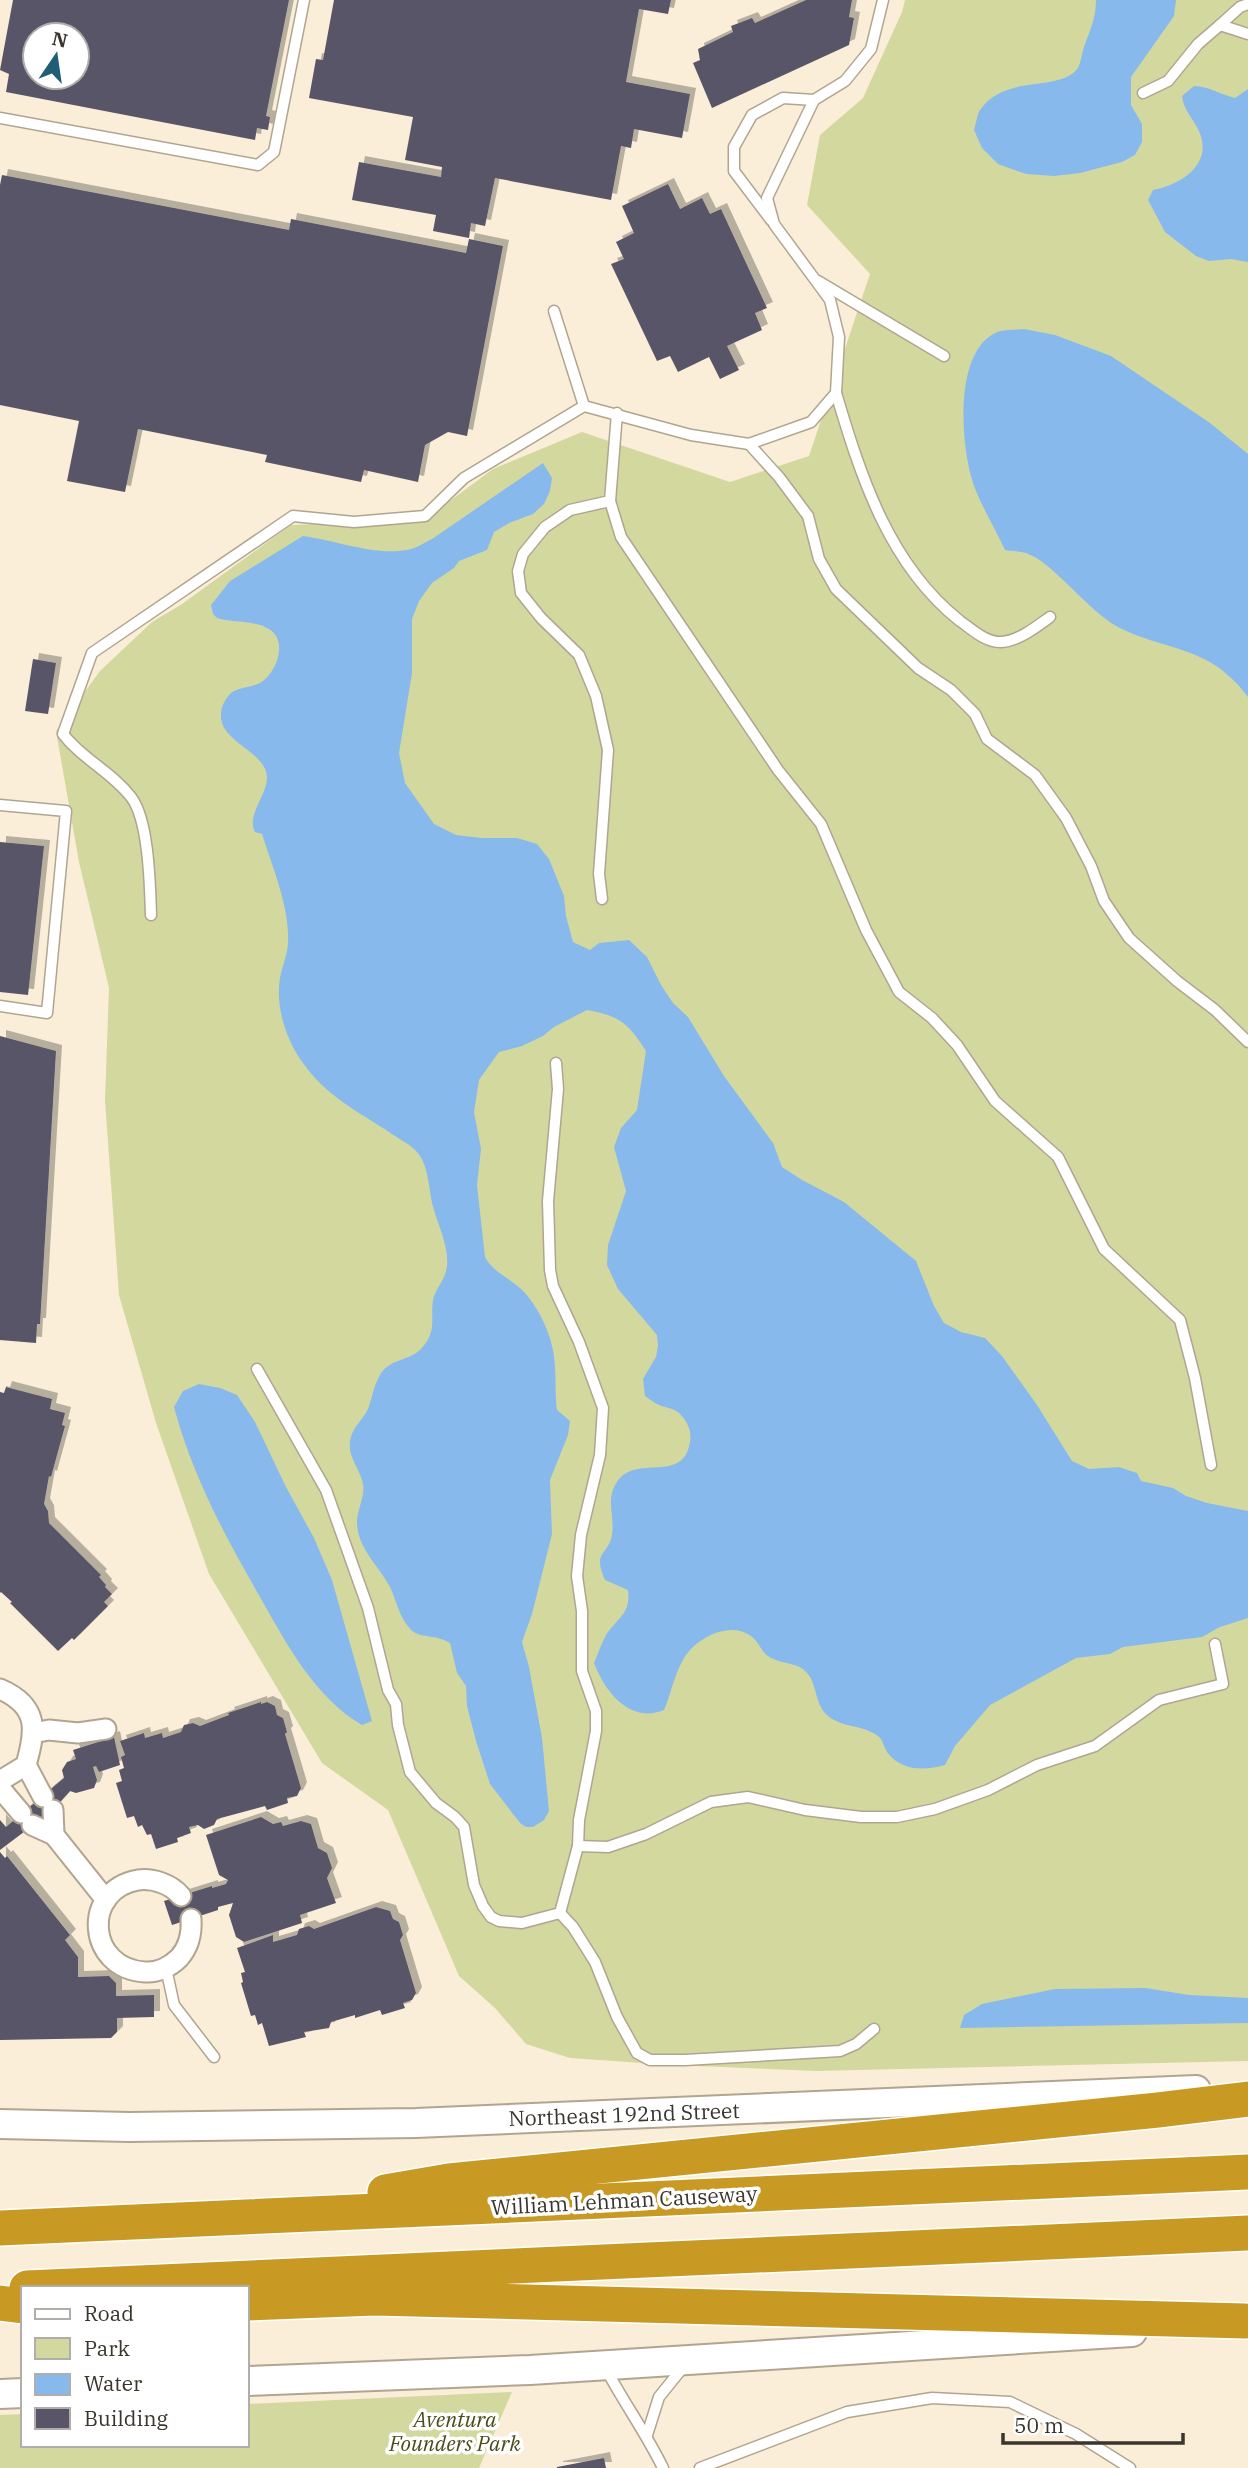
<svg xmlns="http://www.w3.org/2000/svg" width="1248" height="2468" font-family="'IBM Plex Serif',serif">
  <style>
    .green { fill: #d3d89f }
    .water { fill: #88b9ed }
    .building { fill: #595468; fill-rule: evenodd; filter: url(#shadow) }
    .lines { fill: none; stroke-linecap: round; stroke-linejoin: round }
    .lane-casing { stroke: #b1a591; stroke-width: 13 }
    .street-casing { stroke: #b1a591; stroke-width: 23 }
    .secondary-casing { stroke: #b1a591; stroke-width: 32 }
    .highway-casing { stroke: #fff; stroke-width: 38 }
    .lane { stroke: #fff; stroke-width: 10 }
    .street { stroke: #fff; stroke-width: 19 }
    .secondary { stroke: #fff; stroke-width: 28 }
    .highway { stroke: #c89a23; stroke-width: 35 }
    .labels { text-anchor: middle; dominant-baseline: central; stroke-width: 7; stroke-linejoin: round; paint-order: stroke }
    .street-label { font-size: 21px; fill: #3a352d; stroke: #fff }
    .park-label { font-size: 21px; font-style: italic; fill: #494c18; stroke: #fff }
  </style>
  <defs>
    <filter id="shadow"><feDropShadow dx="6" dy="-6" stdDeviation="0" flood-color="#0004"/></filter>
  </defs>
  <rect width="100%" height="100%" fill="#faeed8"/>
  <g class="green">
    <path d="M905 0H1248V2061L816 2071 671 2065 570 2058 526 2044 495 2008 459 1976 388 1810 322 1763 209 1574 156 1423 119 1295 105 1100 109 988 79 862 56 731 100 671 152 622 182 604 291 525 424 520 493 469 582 432 730 482 809 456 870 274 807 205 820 135 863 98 902 12Z"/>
    <path d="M512 2392 479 2468H0V2415L23 2414V2445H247V2404Z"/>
  </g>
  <g class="water">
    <path d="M1096 0H1176L1174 16 1131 77V105L1142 124V142L1135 155 1122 162 1080 173 1054 176 1026 174 998 164 982 148 974 130C976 124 977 115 980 110 1005 73 1060 93 1078 68 1081 62 1082 53 1084 47 1090 30 1096 18 1096 0Z"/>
    <path d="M1194 86C1209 86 1221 95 1235 98L1248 89V262L1231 259 1209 261 1196 256 1165 232 1148 200 1153 190C1180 185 1214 165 1199 131 1193 118 1184 111 1182 96Z"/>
    <path d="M1024 329 1055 335 1111 356 1210 423 1248 454V697C1237 682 1221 667 1204 659 1177 645 1145 642 1118 627 1088 611 1053 562 1026 553 1019 551 1011 551 1005 550 995 528 976 497 971 476 961 440 954 351 997 332 1005 329 1016 330 1024 329Z"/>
    <path d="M543 463 552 478 550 491 544 504 533 514 509 523 494 532 487 550 459 561 454 568 432 583 419 601 412 619V673L399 753 405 783 434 824 456 835 482 838H517L537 844 549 859 564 896 566 916 573 942 590 950 599 943 629 940 647 957 661 985 673 1003 688 1017 724 1076 773 1143 782 1167 802 1180 844 1202 916 1261 934 1306 944 1323 961 1332 985 1338 1002 1356 1037 1405 1072 1461 1089 1469 1119 1467 1137 1473 1141 1481 1173 1488 1186 1496 1207 1503 1248 1511V1618L1220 1627 1202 1637 1123 1647 1110 1654 1076 1658 990 1705 955 1746 945 1765C924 1771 901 1771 887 1752 884 1747 883 1741 880 1738 866 1724 842 1729 827 1715 816 1705 817 1689 810 1677 800 1660 782 1666 768 1656 761 1651 758 1641 751 1636 729 1620 694 1639 683 1660 674 1675 671 1694 664 1710 630 1724 605 1692 594 1663 598 1654 601 1644 606 1635 618 1617 631 1614 628 1590L605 1580C592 1551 608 1556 612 1535 615 1517 605 1499 617 1482 636 1453 683 1485 690 1442 692 1430 687 1421 679 1413 673 1408 666 1408 659 1405 654 1403 650 1399 645 1396L643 1379 656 1357 658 1346 657 1335 618 1289 607 1265 608 1245 626 1191 614 1147 621 1128 637 1110 646 1051C628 1023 620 1016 587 1010L554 1027 543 1036 522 1046 499 1052 479 1080 474 1112 481 1149 477 1185 485 1257C494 1274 513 1279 525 1293 542 1313 554 1340 555 1367 556 1381 555 1395 557 1410L570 1421 568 1435 550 1480 552 1534 532 1614 522 1642 529 1667 542 1738 549 1811 544 1820 533 1827H526L520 1823 490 1784 476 1741 467 1706 466 1686 457 1673 450 1643C436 1634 421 1639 411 1630 399 1617 397 1602 390 1587 379 1566 357 1548 357 1522 357 1508 367 1495 362 1480 358 1466 348 1457 350 1441 352 1427 363 1420 368 1409 372 1399 373 1388 378 1379 387 1358 407 1362 420 1350 438 1331 430 1320 433 1300 435 1289 446 1279 447 1266 449 1248 439 1227 434 1210 428 1191 430 1164 415 1150 408 1143 397 1138 389 1132 357 1111 325 1095 303 1063 286 1040 275 1006 280 978 282 966 288 954 288 942 290 908 272 866 262 834L255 832C246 814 268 795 267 776 264 750 219 742 221 714 221 706 227 695 234 691 242 687 252 687 260 683 276 674 289 641 269 629 255 620 233 623 217 618L213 614 211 605 230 581 303 536C334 540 376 556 406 550 415 549 424 543 432 539Z"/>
    <path d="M199 1384 220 1388 237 1395 255 1422 286 1487 314 1538 332 1580 372 1721 362 1725C315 1698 286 1643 260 1597 225 1536 192 1475 174 1407L183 1391Z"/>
    <path d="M1146 1988 1189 1995 1248 1998V2023L960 2028 964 2015 982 2004 1055 1989Z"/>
  </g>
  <g class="building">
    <path d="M13 0H289L266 116 270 117 268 130 257 128 255 140 6 92 9 74 0 70ZM35 35H77V77H35Z"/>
    <path d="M334 0H671L668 14 639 9 626 82 690 94 682 138 634 129 631 148 621 146 611 200 495 178 485 226 471 223 469 238 433 231 436 215 352 200 359 162 441 177 442 167 405 160 413 117 309 98 316 59 323 60Z"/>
    <path d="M806 0H852L849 17 854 18 849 45 712 108 693 63 700 60 698 49 733 32 731 26 752 18 755 23Z"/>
    <path d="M2 175 289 230 291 219 466 253 469 239 503 246 467 436 448 432 425 445 418 482 364 470 361 482 265 462 267 455 138 429 125 492 67 481 79 421 0 405V185Z"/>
    <path d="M668 184 680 209 702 198 710 214 721 209 767 308 755 313 762 330 727 346 739 370 720 379 709 357 678 372 670 356 657 361 611 264 624 259 616 242 634 233 622 206Z"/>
    <path d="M33 659 56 663 48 714 25 711Z"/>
    <path d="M0 842 44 846 28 995 0 992Z"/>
    <path d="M0 1036 56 1051 40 1324H37L36 1343 0 1340Z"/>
    <path d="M6 1387 52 1399 50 1409 65 1413 62 1425 65 1426 51 1477 49 1476 44 1504 48 1511 49 1523 101 1575 99 1577 106 1585 105 1587 112 1594 104 1602 108 1606 74 1640 72 1638 58 1651 10 1603 12 1602 1 1592 0 1593V1392L4 1393Z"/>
    <path d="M261 1702V1704L267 1702 275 1706 277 1715 283 1718 287 1732 285 1734 301 1788 297 1796 287 1798 288 1803 267 1810 265 1806 217 1819 214 1825 204 1829 198 1825 189 1827 191 1833 177 1838 178 1842 156 1849 151 1834 147 1835 142 1825 138 1827 134 1816 127 1818 116 1783 122 1781 119 1770 124 1768 121 1757 125 1755 120 1741 144 1733 145 1738 162 1733 163 1738 181 1732 184 1725 193 1723 200 1726 229 1715 228 1713Z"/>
    <path d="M114 1737 120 1765 99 1772 96 1766 93 1767 97 1780 94 1788 76 1793 70 1791 53 1810 0 1850V1820L6 1827 64 1778 62 1770 67 1762 76 1759 73 1750Z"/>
    <path d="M261 1817 273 1824 281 1822 283 1826 301 1821 311 1824 318 1848 327 1853 332 1868 327 1878 336 1903 300 1915 302 1923 244 1942 236 1937 229 1915 233 1903 218 1907V1910L172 1925 164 1901 212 1886V1888L226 1884 228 1880 219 1875 206 1835Z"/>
    <path d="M0 1852 5 1858 7 1856 70 1935 65 1940 78 1957V1977L109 1976 116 1983V1996L154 1995V2017L117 2018V2032L111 2038 0 2040Z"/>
    <path d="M376 1907 390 1911 393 1919 399 1922 403 1935 400 1940 416 1993 412 2000 403 2003 405 2008 382 2015 380 2010 355 2018V2015L331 2022 329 2028 304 2032 306 2037 269 2046 262 2023 258 2025 255 2015 251 2016 241 1983 243 1982 241 1973 245 1972 237 1948 273 1935V1942L297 1935 299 1929 309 1926 314 1929Z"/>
    <path d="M604 2458 606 2468H557V2467Z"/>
  </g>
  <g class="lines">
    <defs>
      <g id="lane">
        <path d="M1248 4 1240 7 1220 25 1248 34"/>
        <path d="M1143 93 1168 81 1198 44 1220 25"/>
        <path d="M0 118 258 165 274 152 304 0"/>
        <path d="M771 220 734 171V147L752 115 783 98 814 100"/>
        <path d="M818 281 944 356"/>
        <path d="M554 311 584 406"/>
        <path d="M836 393C861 477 889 565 960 621 973 630 986 643 1002 642 1020 640 1036 627 1050 617"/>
        <path d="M617 413 610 501 621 537 778 770 821 824 866 930 899 992 932 1018 957 1045 995 1101 1058 1157 1104 1249 1180 1320 1195 1378 1211 1465"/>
        <path d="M749 444 779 477 808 516 819 559 836 589 918 668 951 690 975 714 987 739 1035 775 1066 818 1091 866 1104 901 1129 938 1177 981 1215 1010 1248 1042"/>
        <path d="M0 805 66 811 47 1013 0 1006"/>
        <path d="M602 899 599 874 608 750 596 696 579 655 541 618 521 593 518 571 523 554 545 527 570 510 610 501"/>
        <path d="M151 915C150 886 149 820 131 797 112 772 82 759 63 734L92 653 293 516 354 522 425 516 464 478 584 406 691 435 749 444 811 422 836 393 839 337 830 300 774 224 767 198 814 100 845 81 871 49 883 0"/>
        <path d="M257 1369 326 1490 368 1608 388 1690 396 1704 398 1725 410 1772 436 1803 455 1817 464 1827 474 1885 483 1906 491 1917 499 1921 522 1923 560 1913 578 1846 579 1820 596 1731V1711L582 1671V1611L577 1576 581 1535 600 1455 603 1408 579 1342 553 1286 550 1270 548 1201 558 1089 556 1063"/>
        <path d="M578 1846 608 1847 646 1834 711 1802 748 1797 805 1810 861 1817H897L935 1809 988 1790 1037 1765 1095 1746 1159 1700 1223 1684 1215 1644"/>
        <path d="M560 1913 573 1927 595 1962 617 2017 637 2053 650 2060H685L840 2051 856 2044 874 2029"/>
        <path d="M166 1968 174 2005 214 2057"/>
        <path d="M606 2369C624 2403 646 2433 663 2468"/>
        <path d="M647 2435 659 2397 684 2366"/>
        <path d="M700 2468 847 2412 932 2398 1010 2402 1076 2434 1130 2468"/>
      </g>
      <g id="street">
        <path d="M0 1689C39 1706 36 1730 26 1765L0 1781"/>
        <path d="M33 1733 49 1730 78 1733 106 1729"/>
        <path d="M26 1765 43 1797"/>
        <path d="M0 1788 21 1813"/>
        <path d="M53 1810 54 1835"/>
        <path d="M32 1825 54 1835 106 1900"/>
        <path d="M181 1896C171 1884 153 1878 138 1880 81 1890 87 1969 145 1972 157 1973 170 1967 179 1958 189 1947 192 1934 191 1919"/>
      </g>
      <g id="secondary">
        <path d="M0 2124 129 2127 416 2123 1196 2090"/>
        <path d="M247 2381 530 2370 1132 2332"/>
        <path d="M0 2394 23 2393"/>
      </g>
      <g id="highway">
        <path d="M385 2192 449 2181 1158 2110 1248 2099"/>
        <path d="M0 2228 1248 2172"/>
        <path d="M27 2288 1248 2233"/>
        <path d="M0 2303 23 2306"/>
        <path d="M247 2303 375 2298 1245 2321"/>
      </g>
    </defs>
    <use href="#lane" class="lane-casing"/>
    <use href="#street" class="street-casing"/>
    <use href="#secondary" class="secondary-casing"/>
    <use href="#highway" class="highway-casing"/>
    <use href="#lane" class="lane"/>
    <use href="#street" class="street"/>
    <use href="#secondary" class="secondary"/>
    <use href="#highway" class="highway"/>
  </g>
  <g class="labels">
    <g class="street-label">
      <text transform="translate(624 2114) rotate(-2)">Northeast 192nd Street</text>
      <text transform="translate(624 2200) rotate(-3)">William Lehman Causeway</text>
    </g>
    <g class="park-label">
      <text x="455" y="2419">Aventura<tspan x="455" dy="24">Founders Park</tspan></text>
    </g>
  </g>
  <rect x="21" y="2286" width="228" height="161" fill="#ffffff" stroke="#b0aeab" stroke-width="2"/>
  <rect x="35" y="2309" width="35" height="10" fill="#ffffff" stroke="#b0aeab" stroke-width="2"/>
  <text x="84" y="2321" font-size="21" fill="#3a352d">Road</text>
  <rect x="35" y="2338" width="35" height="21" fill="#d3d89f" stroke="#b0aeab" stroke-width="2"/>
  <text x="84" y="2356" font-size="21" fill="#3a352d">Park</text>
  <rect x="35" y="2374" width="35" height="21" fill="#88b9ed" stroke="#b0aeab" stroke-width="2"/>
  <text x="84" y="2391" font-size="21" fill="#3a352d">Water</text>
  <rect x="35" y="2408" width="35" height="21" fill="#595468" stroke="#b0aeab" stroke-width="2"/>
  <text x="84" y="2426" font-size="21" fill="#3a352d">Building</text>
  <g transform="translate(56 56) rotate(13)"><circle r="33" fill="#ffffff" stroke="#b0aeab" stroke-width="2"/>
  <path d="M0-5L12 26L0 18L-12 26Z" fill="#215d75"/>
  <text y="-10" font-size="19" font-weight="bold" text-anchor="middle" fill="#3a352d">N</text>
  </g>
  <path d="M1003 2433v10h180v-10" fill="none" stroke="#3a352d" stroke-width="3.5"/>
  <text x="1014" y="2433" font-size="21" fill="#3a352d" stroke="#ffffff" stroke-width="5" paint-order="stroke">50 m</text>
</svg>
